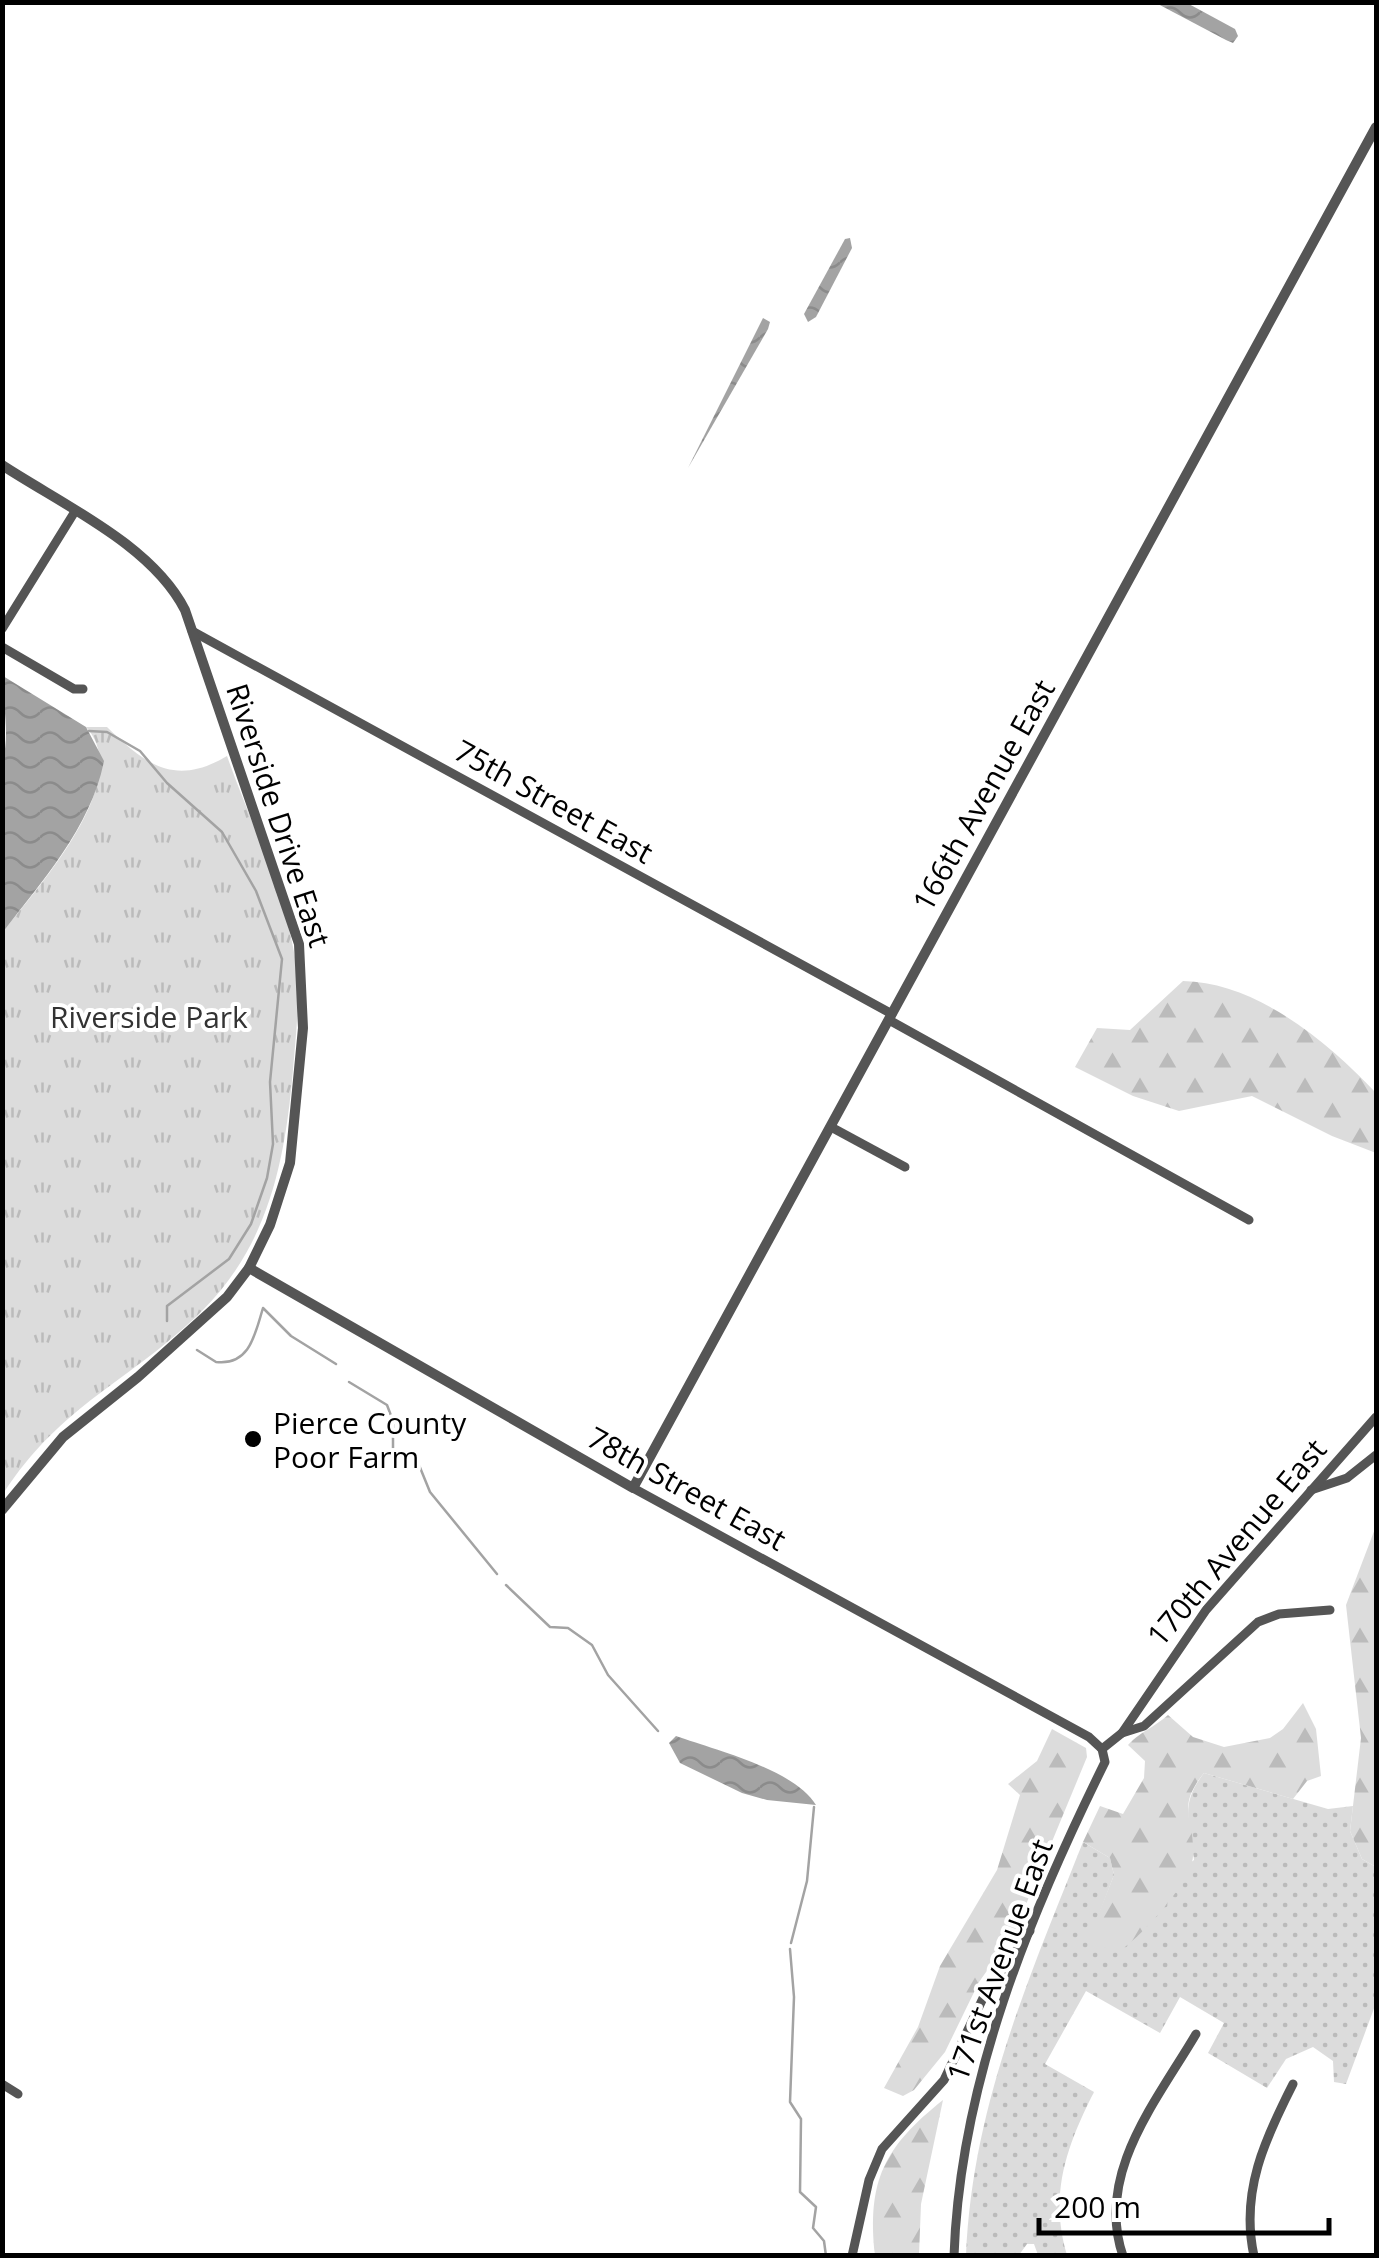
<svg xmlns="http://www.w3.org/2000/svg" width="1379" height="2258" font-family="'Open Sans',sans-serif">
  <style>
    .grass { fill: url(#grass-dots) }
    .forest { fill: url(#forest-firs) }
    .park { fill: url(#park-tufts) }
    .water { fill: url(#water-waves) }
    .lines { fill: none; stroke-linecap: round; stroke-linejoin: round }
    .stream { stroke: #a3a3a3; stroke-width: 2.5 }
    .minor { stroke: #555; stroke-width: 9 }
    .tertiary { stroke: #555; stroke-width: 10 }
    .poi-dot { fill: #000; stroke: #fff; stroke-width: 4 }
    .labels { text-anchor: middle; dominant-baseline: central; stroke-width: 8; stroke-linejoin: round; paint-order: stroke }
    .street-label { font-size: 30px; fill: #000; stroke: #fff }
    .park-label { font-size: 30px; fill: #333; stroke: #fff }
    .poi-label { font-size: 30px; fill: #000; stroke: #fff; text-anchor: start }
  </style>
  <defs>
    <pattern id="grass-dots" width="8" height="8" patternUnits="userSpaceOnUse" patternTransform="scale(2.5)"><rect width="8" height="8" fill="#dcdcdc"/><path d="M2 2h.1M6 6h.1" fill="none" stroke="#bbb" stroke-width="1.8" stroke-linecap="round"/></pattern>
    <pattern id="forest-firs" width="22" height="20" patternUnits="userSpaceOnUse" patternTransform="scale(2.5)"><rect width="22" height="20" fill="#dcdcdc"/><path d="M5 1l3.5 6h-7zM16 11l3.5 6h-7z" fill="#bbb"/></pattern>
    <pattern id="park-tufts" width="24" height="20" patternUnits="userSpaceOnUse" patternTransform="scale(2.5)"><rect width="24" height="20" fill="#dcdcdc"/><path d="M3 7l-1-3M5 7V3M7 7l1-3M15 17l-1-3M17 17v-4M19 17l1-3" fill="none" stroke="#bbb"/></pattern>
    <pattern id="water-waves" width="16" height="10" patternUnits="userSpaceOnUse" patternTransform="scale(2.5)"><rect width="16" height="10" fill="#a3a3a3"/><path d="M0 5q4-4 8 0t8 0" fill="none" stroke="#8b8b8b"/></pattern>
  </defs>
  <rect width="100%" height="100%" fill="#fff"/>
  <path class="grass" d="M1204 1773 1328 1809 1353 1806 1350 1831 1362 1859 1376 1867V2003L1346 2084 1334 2082 1333 2061 1313 2047 1286 2059 1267 2088 1208 2053 1224 2023 1180 1997 1160 2033 1086 1991 1045 2064 1094 2092C1066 2147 1049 2195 1067 2255H1038L1034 2244H1027L1019 2255 966 2256C972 2107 1029 1978 1083 1842L1110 1858 1114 1875 1091 1935 1194 1860C1190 1822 1179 1805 1204 1773Z"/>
  <g class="forest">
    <path d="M1183 981C1256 982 1328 1042 1376 1093V1153L1332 1136 1252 1096 1179 1111 1133 1096 1075 1067 1097 1028 1130 1030Z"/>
    <path d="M1376 1526V1867L1362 1859 1350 1831 1361 1738 1346 1605Z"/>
    <path d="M1303 1703 1316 1729 1321 1776 1307 1781 1293 1799 1204 1773C1175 1809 1195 1817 1193 1856 1192 1881 1143 1935 1121 1950L1099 1947 1090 1935 1114 1875 1110 1858 1083 1842 1100 1806 1123 1814 1144 1778 1145 1761 1128 1745C1137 1734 1156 1726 1168 1715L1193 1737 1224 1747 1270 1738 1283 1729Z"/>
    <path d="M1052 1729 1086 1748 1087 1757 1015 1931 979 1982 945 2052 914 2090 903 2096 884 2088 918 2027 940 1966 997 1870 1020 1795 1008 1784 1037 1761Z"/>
    <path d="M943 2100 921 2204 919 2255H875C867 2181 884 2147 943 2100Z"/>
  </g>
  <path class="park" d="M86 727H107C146 765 175 787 227 756 250 821 283 889 295 957 301 995 296 1032 293 1070 285 1161 269 1244 202 1311 131 1381 61 1404 3 1494V932C36 889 136 781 86 727Z"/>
  <g class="water">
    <path d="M1156 3H1187L1235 29 1238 36 1233 43 1226 40Z"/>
    <path d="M850 238 852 248 816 317 808 322 804 314 845 239Z"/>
    <path d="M763 318 770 322 768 329 688 468Z"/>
    <path d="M3 676 86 727 104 761C91 827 42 881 3 932L2 762C11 733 2 706 3 676Z"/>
    <path d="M676 1736C715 1750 794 1769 816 1805L767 1800 742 1793 680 1763 669 1743Z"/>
  </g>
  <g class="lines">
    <g class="stream">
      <path d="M89 731 107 732 140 751 167 783 222 832 256 891 282 959 270 1082 273 1144 267 1178 251 1224 229 1259 167 1306V1321"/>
      <path d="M197 1350 216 1362C250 1366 255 1334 263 1308L291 1336 336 1364"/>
      <path d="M349 1382 387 1405 393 1421V1450"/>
      <path d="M409 1460 419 1465 430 1492 497 1574"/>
      <path d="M506 1585 550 1627 568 1628 592 1645 608 1675 658 1731"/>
      <path d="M791 1943 807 1881 814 1807"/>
      <path d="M790 1949 794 1997 790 2102 801 2119 800 2192 816 2207 813 2228 824 2241 826 2256"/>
    </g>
    <g class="minor">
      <path d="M2 629 74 513"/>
      <path d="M192 631 892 1014"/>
      <path d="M2 647 74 689H83"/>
      <path d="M889 1020 1249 1220"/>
      <path d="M831 1127 905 1167"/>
      <path d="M633 1488 1089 1737 1102 1749"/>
      <path d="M1311 1490 1347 1478 1376 1455"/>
      <path d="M1122 1733 1144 1726 1258 1622 1279 1614 1330 1610"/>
      <path d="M1102 1749 1122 1733 1206 1610 1376 1417"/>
      <path d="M2 2084 18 2094"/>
      <path d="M852 2256 869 2180 882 2149 944 2080 985 1994 1030 1931"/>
      <path d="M954 2256C960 2082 1029 1916 1105 1762L1102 1749"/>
      <path d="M1123 2256C1095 2174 1156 2102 1196 2034"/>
      <path d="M1254 2256C1240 2192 1265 2139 1293 2084"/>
    </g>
    <g class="tertiary">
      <path d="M2 465C63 505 152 545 185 610L299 944 303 1028 290 1163 270 1225 249 1268 227 1297 138 1377 63 1437 2 1510"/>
      <path d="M249 1268 633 1488 1376 127"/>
    </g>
  </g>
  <circle class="poi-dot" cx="253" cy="1439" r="10"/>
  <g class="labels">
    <g class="street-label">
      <text transform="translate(983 795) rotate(-61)">166th Avenue East</text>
      <text transform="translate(554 801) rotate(29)">75th Street East</text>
      <text transform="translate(279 815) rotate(72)">Riverside Drive East</text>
      <text transform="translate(687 1488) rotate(29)">78th Street East</text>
      <text transform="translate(1236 1542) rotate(-50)">170th Avenue East</text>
      <text transform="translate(999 1960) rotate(-70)">171st Avenue East</text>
    </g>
    <g class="park-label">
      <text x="149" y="1016">Riverside Park</text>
    </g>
    <g class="poi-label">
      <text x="273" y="1422">Pierce County<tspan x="273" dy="34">Poor Farm</tspan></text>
    </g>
  </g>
  <rect width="1379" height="2258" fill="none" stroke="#000000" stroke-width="10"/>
  <path d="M1039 2218v15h290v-15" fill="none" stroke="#000000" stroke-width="5"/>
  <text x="1054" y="2218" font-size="30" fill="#000000" stroke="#ffffff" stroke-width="8" paint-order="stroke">200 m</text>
</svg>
